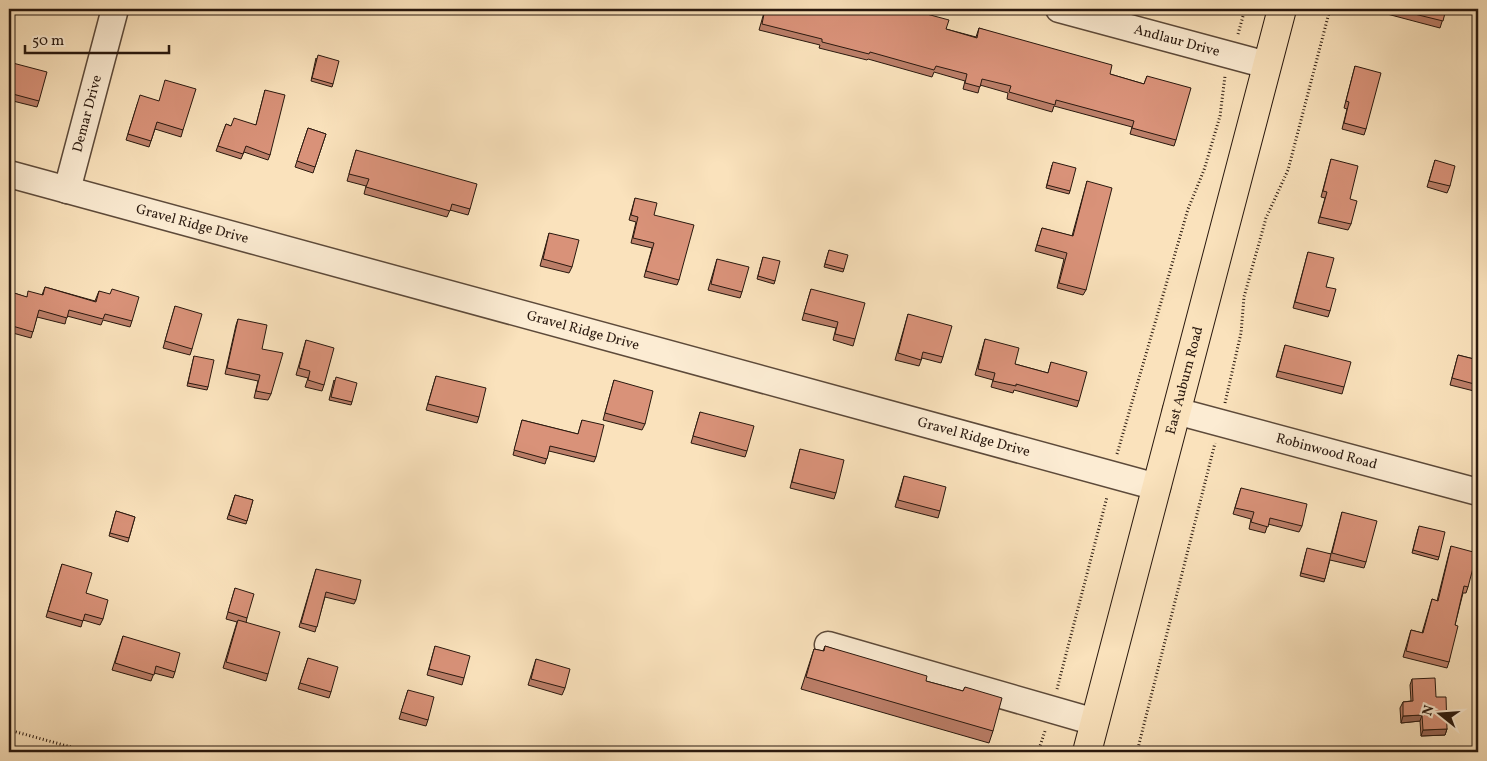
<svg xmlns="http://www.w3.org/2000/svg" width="1487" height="761" font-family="Vollkorn,serif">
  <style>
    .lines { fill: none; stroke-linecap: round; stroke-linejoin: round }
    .minor-casing { stroke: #5d4a3a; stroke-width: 29 }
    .major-casing { stroke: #29180e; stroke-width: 30 }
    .path { stroke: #29180e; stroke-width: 3; stroke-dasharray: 1 2.5; stroke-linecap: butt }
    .minor { stroke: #fcecd3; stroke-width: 26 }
    .major { stroke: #fae2bc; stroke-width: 28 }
    .wall { fill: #bb7e68; stroke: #29180e }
    .shaded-wall { fill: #986655; stroke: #29180e }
    .building { fill: #d99279; stroke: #29180e }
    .labels { text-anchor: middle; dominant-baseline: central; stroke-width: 4; stroke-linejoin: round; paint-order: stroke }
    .street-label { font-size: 14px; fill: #29180e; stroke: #fcecd3 }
  </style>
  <rect width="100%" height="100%" fill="#fae2bc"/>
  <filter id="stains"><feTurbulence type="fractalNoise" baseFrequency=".004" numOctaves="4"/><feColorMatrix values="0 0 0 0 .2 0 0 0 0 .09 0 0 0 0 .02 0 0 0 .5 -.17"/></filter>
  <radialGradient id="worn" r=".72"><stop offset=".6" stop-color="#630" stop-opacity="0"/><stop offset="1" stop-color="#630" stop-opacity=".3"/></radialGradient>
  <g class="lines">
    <defs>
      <g id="minor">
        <path id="s1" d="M1059 9 1267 65"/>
        <path id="s2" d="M9 174 1157 487"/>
        <path id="s3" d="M67 190 115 9"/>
        <path id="s4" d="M1176 411 1478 492"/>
        <path d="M828 645 1095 722"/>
      </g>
      <g id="major">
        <path id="s5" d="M1087 752 1282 9"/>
      </g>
    </defs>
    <use href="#minor" class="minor-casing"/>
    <use href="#major" class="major-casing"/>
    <g class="path">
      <path d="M1238 34 1245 9"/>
      <path d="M1225 403 1241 333 1244 297 1266 218 1288 170 1330 9"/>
      <path d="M1117 454 1188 209 1204 170 1220 116 1225 76"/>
      <path d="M1057 689 1107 497"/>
      <path d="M9 730 89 752"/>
      <path d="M1038 752 1045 731"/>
      <path d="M1137 752 1215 443"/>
    </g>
    <use href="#minor" class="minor"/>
    <use href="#major" class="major"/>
  </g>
  <g class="wall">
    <path d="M765 9H908L946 29 976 37 979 28 1110 74 1144 84 1147 76 1176 140 1174 146 1130 134 1132 127 1054 106 1052 112 1007 99 1008 93 980 85 978 93 963 89 965 81 934 72 932 77 868 59 867 60 819 48 820 45 759 30Z"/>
    <path d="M1372 9H1446L1440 28 1372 10Z"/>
    <path d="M316 58 333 84 332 87 311 81Z"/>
    <path d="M9 62 39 101 37 107 9 100Z"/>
    <path d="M1355 66 1366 129 1364 135 1342 129 1347 109 1344 108Z"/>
    <path d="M265 90 270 155 268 160 244 152 241 159 216 151 226 124 231 126 256 125Z"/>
    <path d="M138 102 183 130 181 137 155 129 149 147 126 140Z"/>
    <path d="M308 128 326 134 313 173 295 167Z"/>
    <path d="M356 150 470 209 468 215 450 210 447 217 364 194 366 186 347 181Z"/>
    <path d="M1331 159 1351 224 1348 230 1318 223 1325 198 1321 197Z"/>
    <path d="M1435 160 1450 186 1447 193 1427 187Z"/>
    <path d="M1052 165 1070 191 1069 194 1046 188Z"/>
    <path d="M1087 181 1086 290 1083 295 1057 288 1064 259 1035 251 1042 228 1072 236Z"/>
    <path d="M635 198 654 215 679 280 677 285 644 277 652 248 631 243 636 222 629 220Z"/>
    <path d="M549 233 572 267 569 273 540 266Z"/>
    <path d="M829 250 844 269 843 272 824 267Z"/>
    <path d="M1308 252 1326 287 1330 311 1328 317 1293 308Z"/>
    <path d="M763 257 775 281 774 284 757 279Z"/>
    <path d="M717 259 742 292 740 298 708 290Z"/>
    <path d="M45 287 95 301 99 291 132 321 130 327 103 320 101 325 67 316 65 324 37 317 31 338 9 332V311L14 293 26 297 42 295Z"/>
    <path d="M811 289 855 339 853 346 833 340 836 328 802 320Z"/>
    <path d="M175 306 192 349 190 355 163 348Z"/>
    <path d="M908 314 943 357 941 363 922 358 919 366 895 360Z"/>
    <path d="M238 319 271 394 268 400 254 398 258 381 225 374 236 325Z"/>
    <path d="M985 339 1015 364 1048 373 1051 362 1079 401 1077 407 1014 390 1013 393 991 387 993 380 975 375Z"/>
    <path d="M306 340 324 385 322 391 305 387 308 378 296 375Z"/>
    <path d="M1285 345 1344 387 1342 394 1276 377Z"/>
    <path d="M1458 355 1478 360V392L1450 385Z"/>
    <path d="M194 356 208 387 207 390 187 386Z"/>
    <path d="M436 376 479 417 477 423 426 410Z"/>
    <path d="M334 380 352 402 351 405 329 400Z"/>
    <path d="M614 380 645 424 642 430 603 420Z"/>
    <path d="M700 412 747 451 745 457 691 443Z"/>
    <path d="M522 420 578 434 582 420 596 457 594 462 549 451 545 464 513 455Z"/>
    <path d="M800 449 836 493 834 499 790 488Z"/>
    <path d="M904 476 940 511 938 518 895 507Z"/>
    <path d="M1241 488 1302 526 1299 532 1268 524 1265 533 1249 529 1251 519 1233 514Z"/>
    <path d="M235 495 253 500 246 524 227 519Z"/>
    <path d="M116 511 135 517 128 542 109 536Z"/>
    <path d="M1342 512 1366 562 1364 568 1330 560 1324 582 1300 576 1306 552 1331 554Z"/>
    <path d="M1418 529 1439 557 1438 560 1412 553Z"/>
    <path d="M1451 546 1468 587 1466 593H1463L1455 625 1449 662 1447 668 1403 657 1411 630 1422 633 1432 599 1437 601 1449 553Z"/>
    <path d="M62 564 86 593 103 619 100 625 83 620 81 627 46 617Z"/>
    <path d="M316 569 356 600 354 604 325 597 315 632 299 627Z"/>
    <path d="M235 588 247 618 246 623 268 674 266 681 223 668 237 622 226 619Z"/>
    <path d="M123 636 175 672 173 678 154 673 151 681 112 670Z"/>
    <path d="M435 646 464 678 462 685 427 675Z"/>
    <path d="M825 646 926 681 963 691 965 687 993 731 989 743 801 689 814 649 823 651Z"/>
    <path d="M308 658 331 692 329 698 298 689Z"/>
    <path d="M536 659 565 688 562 695 528 685Z"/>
    <path d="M1412 679 1436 697 1447 729 1445 735 1421 736 1420 721 1401 723 1400 708 1403 702 1411 701 1410 685Z"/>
    <path d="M408 690 428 720 426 726 399 719Z"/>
  </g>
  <g class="shaded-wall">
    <path d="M1422 715 1420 721 1401 723 1403 716Z"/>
    <path d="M1447 729 1445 735 1421 736 1423 730Z"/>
  </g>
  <g class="building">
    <path d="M765 9H908L949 20 946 29 977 38 979 28 1112 65 1110 74 1144 84 1147 76 1191 88 1176 140 1132 128 1134 121 1056 100 1055 105 1009 92 1011 86 982 79 980 87 965 83 967 74 936 66 934 70 870 52 869 54 822 42V39L762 24Z"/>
    <path d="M1394 9H1446L1443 21Z"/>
    <path d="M318 55 339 61 333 84 312 78Z"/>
    <path d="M9 62 47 72 39 101 9 93Z"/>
    <path d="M1355 66 1381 73 1366 129 1344 123 1349 102 1346 101Z"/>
    <path d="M165 80 196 89 183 130 157 122 151 141 128 134 140 95 159 101Z"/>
    <path d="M265 90 285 95 270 155 246 146 243 154 218 146 226 124 231 126 234 118 256 125Z"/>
    <path d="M308 128 326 134 315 167 297 161Z"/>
    <path d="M356 150 477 184 470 209 452 204 450 211 366 187 369 179 349 174Z"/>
    <path d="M1331 159 1358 166 1350 199 1357 201 1351 224 1320 217 1327 192 1323 191Z"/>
    <path d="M1435 160 1455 166 1450 186 1429 181Z"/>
    <path d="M1053 162 1076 168 1070 191 1047 185Z"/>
    <path d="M1087 181 1112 188 1086 290 1059 283 1067 253 1037 245 1042 228 1073 236Z"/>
    <path d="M635 198 657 203 654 215 694 225 679 280 646 271 654 243 633 238 638 217 631 215Z"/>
    <path d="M549 233 579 240 572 267 543 259Z"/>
    <path d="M829 250 848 255 844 269 825 264Z"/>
    <path d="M1308 252 1334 258 1326 287 1336 289 1330 311 1295 302Z"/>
    <path d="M763 257 780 261 775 281 758 276Z"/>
    <path d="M717 259 749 267 742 292 711 284Z"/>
    <path d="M45 287 96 302 99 291 110 294 112 289 139 297 132 321 105 314 103 319 69 310 67 318 39 310 33 332 9 325V314L14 293 27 297 28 291 43 295Z"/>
    <path d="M811 289 865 303 855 339 835 334 838 322 804 313Z"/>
    <path d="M175 306 202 314 192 349 165 341Z"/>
    <path d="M908 314 952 326 943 357 923 352 921 360 898 353Z"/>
    <path d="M238 319 267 325 262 349 283 353 271 394 256 391 260 375 227 368Z"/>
    <path d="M985 339 1019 348 1015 364 1048 373 1051 362 1087 372 1079 401 1016 384V386L993 381 995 373 978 369Z"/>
    <path d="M306 340 334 348 324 385 308 380 310 371 299 368Z"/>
    <path d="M1285 345 1351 362 1344 387 1278 371Z"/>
    <path d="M1458 355 1478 360V385L1452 378Z"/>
    <path d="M194 356 214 360 208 387 188 383Z"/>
    <path d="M436 376 486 388 479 417 428 404Z"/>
    <path d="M336 377 357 383 352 402 331 397Z"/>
    <path d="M614 380 653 391 645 424 605 413Z"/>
    <path d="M700 412 754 426 747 451 693 436Z"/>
    <path d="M522 420 578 434 582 420 604 425 596 457 550 446 547 459 514 450Z"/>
    <path d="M800 449 844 460 836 493 792 482Z"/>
    <path d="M904 476 946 487 940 511 898 500Z"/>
    <path d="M1241 488 1307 504 1302 526 1270 518 1268 527 1251 522 1254 512 1235 508Z"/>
    <path d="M235 495 253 500 247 521 229 515Z"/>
    <path d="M116 511 135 517 129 538 110 533Z"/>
    <path d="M1342 512 1377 521 1366 562 1332 553Z"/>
    <path d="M1419 526 1445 532 1439 557 1413 550Z"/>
    <path d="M1451 546 1477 553 1468 587 1464 586 1455 625 1458 626 1449 662 1406 651 1411 630 1423 633 1432 599 1438 601Z"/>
    <path d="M1307 548 1331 554 1325 579 1301 573Z"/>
    <path d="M62 564 92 573 86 593 108 600 103 619 85 614 83 621 48 611Z"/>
    <path d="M316 569 361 580 356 600 326 592 317 627 301 623Z"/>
    <path d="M235 588 254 594 247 618 228 612Z"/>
    <path d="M238 620 280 632 268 674 226 662Z"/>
    <path d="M123 636 180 653 175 672 156 666 154 675 115 663Z"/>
    <path d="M435 646 470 656 464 678 429 669Z"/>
    <path d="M825 646 927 676 926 681 963 691 965 687 1002 698 993 731 806 677 814 649 824 651Z"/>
    <path d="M308 658 338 667 331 692 300 683Z"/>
    <path d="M536 659 570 669 565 688 531 679Z"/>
    <path d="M1435 678 1436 697H1446L1447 729 1423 730 1422 715 1403 716V702L1413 701 1412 679Z"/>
    <path d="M408 690 434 697 428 720 401 712Z"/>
  </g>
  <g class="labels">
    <g class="street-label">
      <text stroke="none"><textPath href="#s1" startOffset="122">Andlaur Drive</textPath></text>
      <text stroke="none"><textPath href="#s3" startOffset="79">Demar Drive</textPath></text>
      <text stroke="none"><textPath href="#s2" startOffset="190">Gravel Ridge Drive</textPath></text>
      <text stroke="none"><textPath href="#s2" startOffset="595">Gravel Ridge Drive</textPath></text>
      <text stroke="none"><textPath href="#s5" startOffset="384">East Auburn Road</textPath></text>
      <text stroke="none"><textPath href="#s2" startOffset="1000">Gravel Ridge Drive</textPath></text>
      <text stroke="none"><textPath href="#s4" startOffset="156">Robinwood Road</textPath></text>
    </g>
  </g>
  <rect width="1487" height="761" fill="none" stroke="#fae2bc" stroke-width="30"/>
  <rect x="10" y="10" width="1467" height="741" fill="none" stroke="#29180e" stroke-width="2.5"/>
  <rect x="15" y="15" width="1457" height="731" fill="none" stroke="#29180e"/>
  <g transform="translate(1440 714) rotate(287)" stroke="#fcecd3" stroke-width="4" paint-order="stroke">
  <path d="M0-4L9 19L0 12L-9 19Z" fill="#29180e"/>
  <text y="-8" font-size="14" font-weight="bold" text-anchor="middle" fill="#29180e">N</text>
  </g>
  <path d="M25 45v8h144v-8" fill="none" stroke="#29180e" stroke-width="2.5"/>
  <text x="32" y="45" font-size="15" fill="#29180e" stroke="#fcecd3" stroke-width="4" paint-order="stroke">50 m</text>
  <rect width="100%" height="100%" filter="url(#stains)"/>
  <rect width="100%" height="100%" fill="url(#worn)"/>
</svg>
